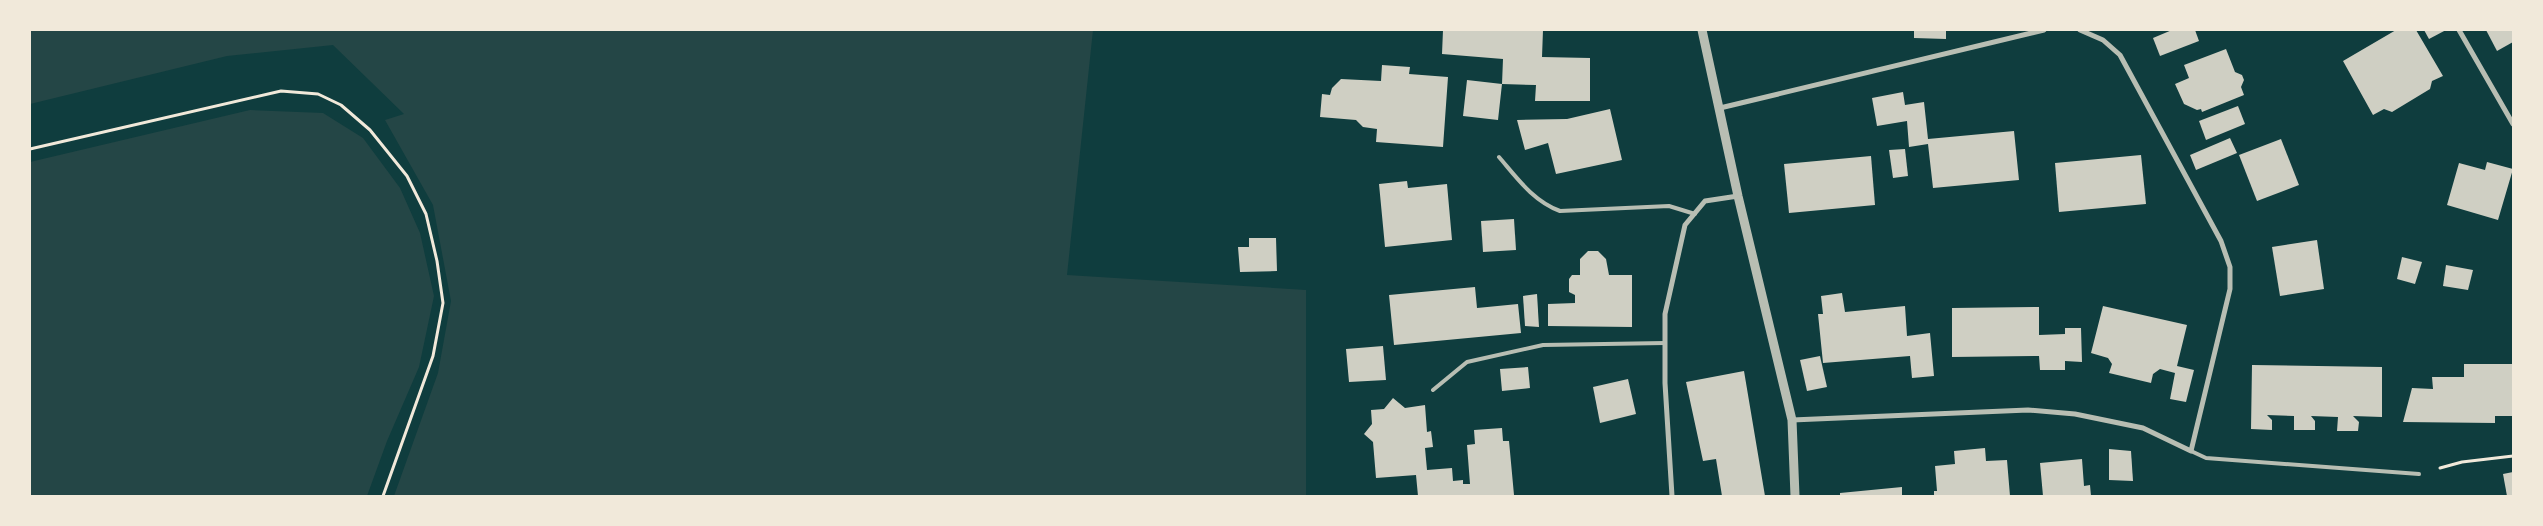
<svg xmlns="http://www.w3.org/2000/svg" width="2543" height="526" font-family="'Titillium Web',sans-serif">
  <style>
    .green { fill: #244646 }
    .building { fill: #cfcfc3 }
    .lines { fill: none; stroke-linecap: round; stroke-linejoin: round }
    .path { stroke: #f1e9da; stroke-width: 3 }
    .service { stroke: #b8beb3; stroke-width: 4 }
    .minor { stroke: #b8beb3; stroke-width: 5 }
    .tertiary { stroke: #b8beb3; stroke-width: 9 }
  </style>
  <rect width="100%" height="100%" fill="#0f3d3e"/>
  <g class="green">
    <path d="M30 30H1093L1067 275 1306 290V496H394L438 373 451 301 433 205 385 120 404 114 333 45 227 56 30 104Z"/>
    <path d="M250 110 323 113 363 138 400 188 420 233 434 296 419 367 387 441 367 496H30V162Z"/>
  </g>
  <g class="building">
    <path d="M1443 30H1543L1542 57 1590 58V101H1535L1536 85 1502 84 1498 120 1463 116 1467 80 1502 84 1503 59 1442 54Z"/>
    <path d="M1914 30H1946V39L1914 38Z"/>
    <path d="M2172 30H2195L2199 41 2160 56 2153 38Z"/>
    <path d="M2396 30H2416L2443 76 2432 81 2430 89 2392 112 2384 109 2373 115 2343 61Z"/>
    <path d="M2424 30H2446L2429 39Z"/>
    <path d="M2486 30H2513V42L2497 51Z"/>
    <path d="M2226 49 2235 72 2242 75 2244 80 2241 87 2244 95 2202 112 2201 109 2197 110 2184 104 2175 84 2189 78 2184 65Z"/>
    <path d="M1382 65 1410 67 1409 74 1448 77 1443 147 1376 142 1377 129 1363 127 1356 120 1320 117 1322 94 1330 95 1332 88 1341 79 1381 81Z"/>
    <path d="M1903 92 1905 105 1924 102 1928 139 2014 131 2019 180 1933 188 1928 144 1909 147 1907 121 1877 126 1872 98Z"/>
    <path d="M2238 106 2245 124 2206 140 2199 121Z"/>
    <path d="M1610 109 1622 160 1556 174 1548 143 1525 150 1517 120 1567 119Z"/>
    <path d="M2230 138 2237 153 2196 170 2190 155Z"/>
    <path d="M2281 139 2299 185 2257 201 2239 155Z"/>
    <path d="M1905 149 1908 176 1893 178 1889 150Z"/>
    <path d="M2141 155 2146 204 2059 212 2055 163Z"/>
    <path d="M1871 156 1875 205 1789 213 1784 164Z"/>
    <path d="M2487 162 2513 169 2498 220 2447 205 2459 163 2485 170Z"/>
    <path d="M1407 181 1408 188 1447 184 1452 240 1385 247 1379 184Z"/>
    <path d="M1514 219 1516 250 1483 252 1481 221Z"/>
    <path d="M1249 238H1276L1277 271 1240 272 1238 247H1249Z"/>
    <path d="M2317 240 2324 289 2280 296 2272 247Z"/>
    <path d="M1588 251H1598L1606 259 1609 275H1632V327L1548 326V304L1575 303V295L1569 292V279L1572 275H1580V259Z"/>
    <path d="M2402 257 2422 262 2415 284 2397 279Z"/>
    <path d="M2446 265 2473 270 2468 290 2443 286Z"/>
    <path d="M1475 287 1477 308 1518 304 1521 333 1394 345 1389 295Z"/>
    <path d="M1842 293 1845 312 1905 306 1907 336 1930 333 1934 376 1912 378 1910 356 1823 363 1818 314H1823L1821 296Z"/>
    <path d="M1537 294 1539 327 1525 326 1523 296Z"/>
    <path d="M2103 306 2187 325 2177 366 2194 370 2186 402 2170 399 2175 373 2160 369 2153 374 2151 383 2109 373 2112 364 2108 358 2091 353Z"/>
    <path d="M2039 307V335L2065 334V328H2081L2082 362 2065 361V370H2040L2039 356 1952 357V308Z"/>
    <path d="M1383 346 1386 380 1349 382 1346 349Z"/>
    <path d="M1820 356 1827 387 1807 391 1800 360Z"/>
    <path d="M2464 364H2513V416H2495V423L2403 422 2412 388 2433 389 2432 377H2464Z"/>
    <path d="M2252 365 2382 367V417L2353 416 2359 422 2358 431H2337L2338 417 2311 416 2315 421V430H2294V416L2267 415 2272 420V430L2251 429Z"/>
    <path d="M1528 367 1530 388 1502 391 1500 369Z"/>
    <path d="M1744 371 1765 496H1722L1716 459 1703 461 1686 382Z"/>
    <path d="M1628 379 1636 414 1600 423 1593 387Z"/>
    <path d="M1393 398 1405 408 1425 405 1427 432 1431 431 1433 447 1425 448 1427 470 1452 468 1453 481 1463 480V484H1470L1467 445 1475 444 1474 430 1502 428 1503 441H1509L1514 495 1418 496 1416 475 1376 478 1373 442 1364 434 1372 424 1371 410 1384 409Z"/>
    <path d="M1985 448 1986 461 2007 460 2010 496H1934V491H1937L1935 466 1955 464 1954 451Z"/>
    <path d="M2109 449 2131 451 2133 481 2109 480Z"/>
    <path d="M2082 459 2084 486 2090 485 2091 496H2043L2040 463Z"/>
    <path d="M2513 472V496H2507L2503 474Z"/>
    <path d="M1902 487V496H1840V493Z"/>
  </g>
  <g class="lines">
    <g class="path">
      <path d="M30 149 281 91 318 94 341 105 370 130 407 176 426 214 437 261 443 303 433 356 383 496"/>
      <path d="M2440 468 2462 462 2513 456"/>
    </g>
    <g class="service">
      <path d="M1499 157C1517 178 1533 201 1560 211L1669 206 1695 214"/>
      <path d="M1433 390 1467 362 1543 345 1665 343"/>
      <path d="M2191 451 2206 458 2419 474"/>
    </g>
    <g class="minor">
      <path d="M2459 30 2513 124"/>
      <path d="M1720 108 2044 30"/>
      <path d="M1792 420 2028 410 2075 414 2143 428 2191 451 2230 289V267L2221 241 2120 55 2103 40 2080 30"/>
      <path d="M1672 496 1665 383V314L1685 225 1705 201 1738 196"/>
    </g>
    <path class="tertiary" d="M1702 30 1738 196 1792 420 1795 496"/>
  </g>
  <rect width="2543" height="526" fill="none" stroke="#f1e9da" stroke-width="62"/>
</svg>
